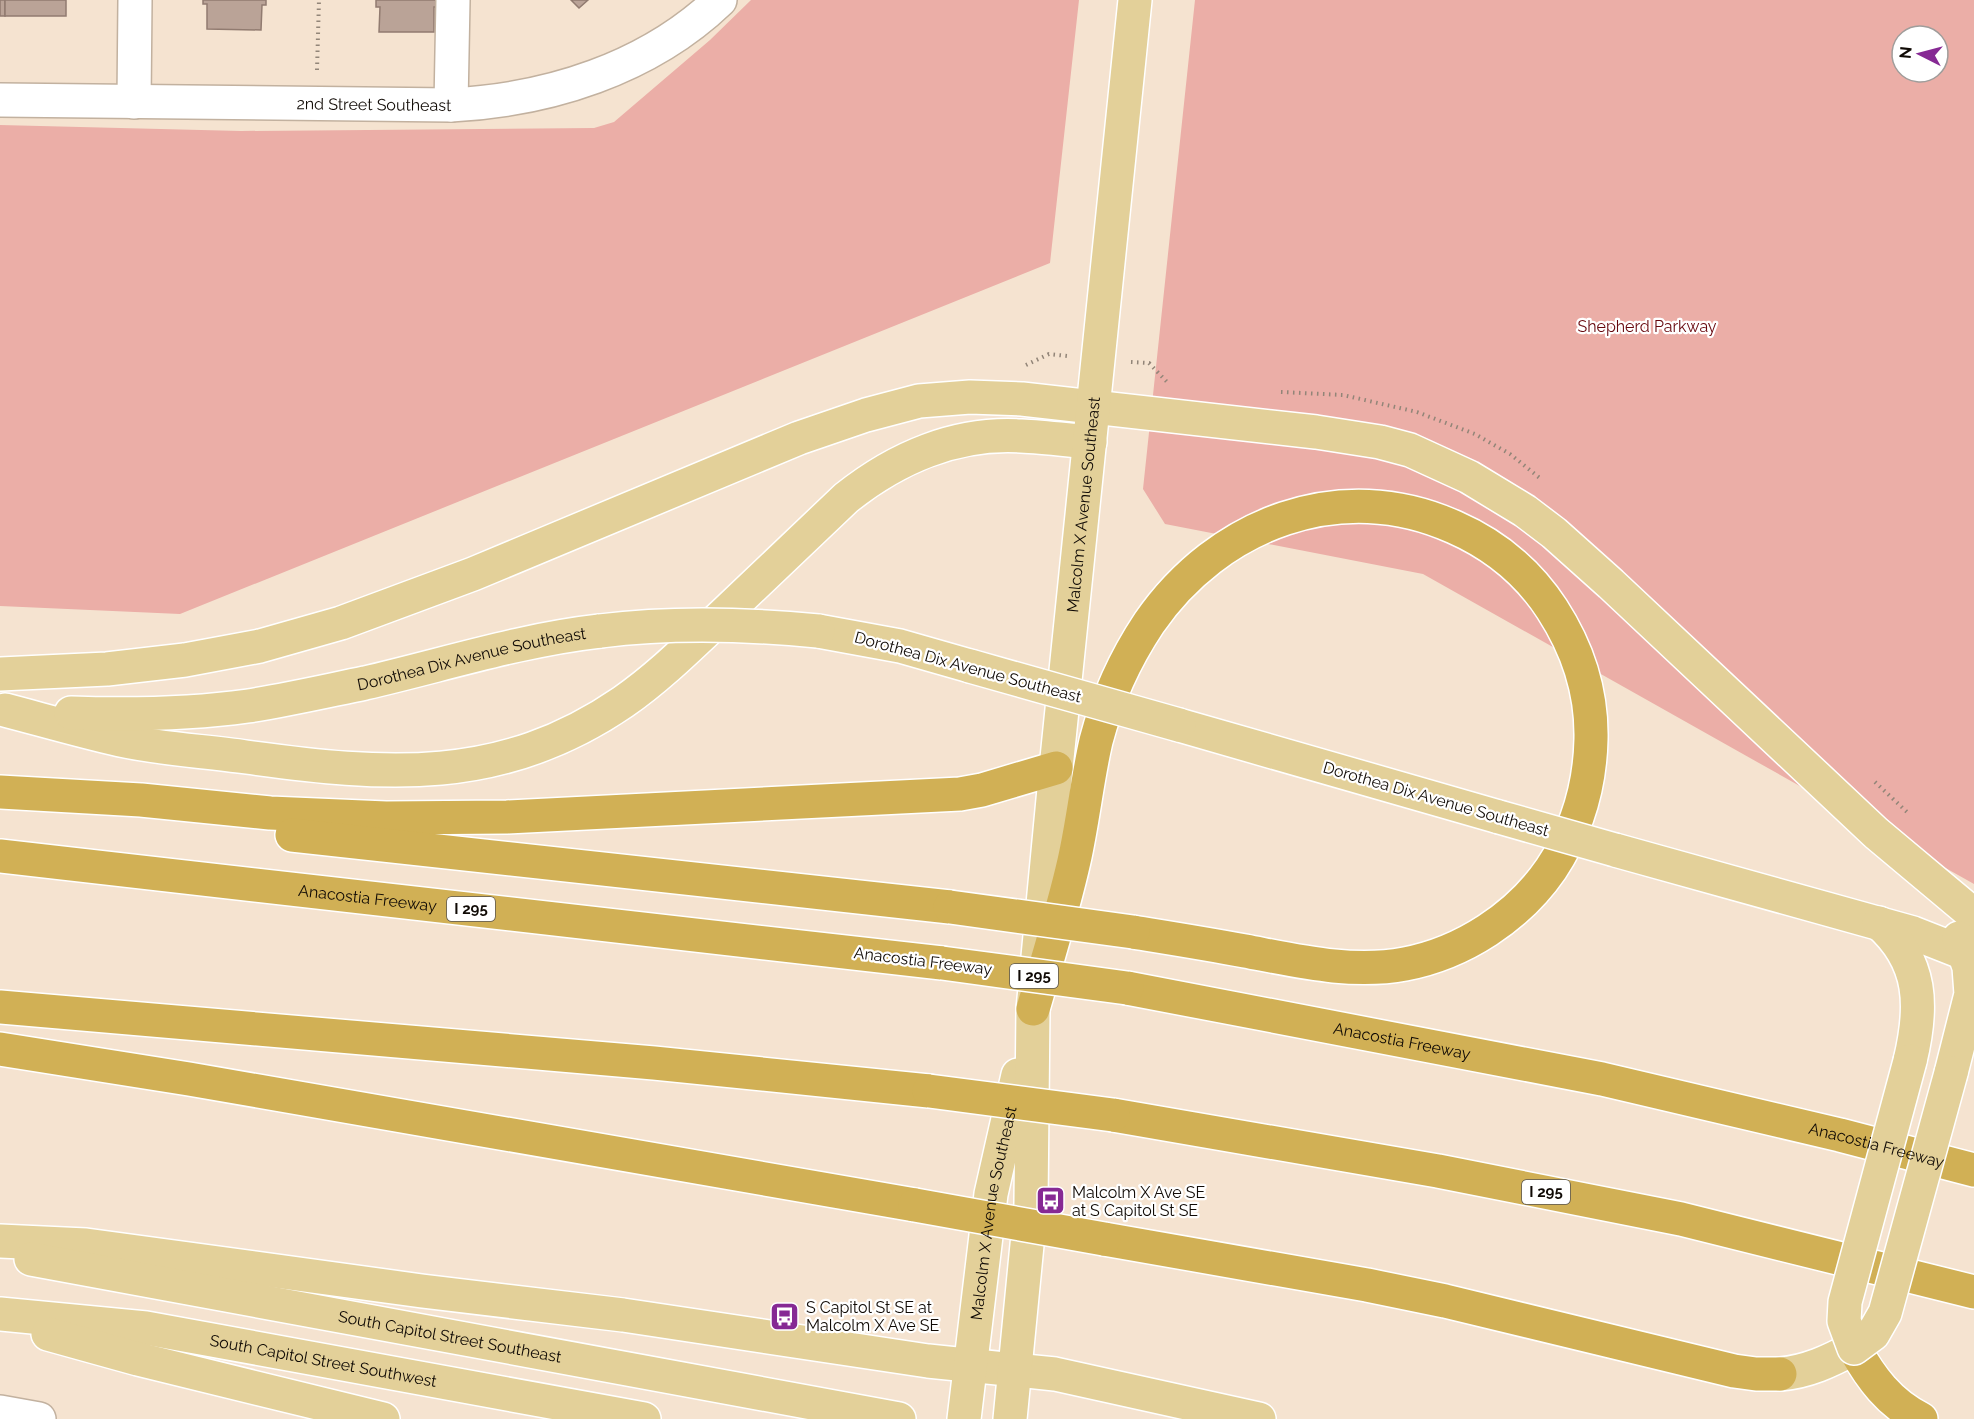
<svg xmlns="http://www.w3.org/2000/svg" width="1974" height="1419" font-family="Raleway,sans-serif">
  <style>
    .green { fill: #ebaea7; fill-rule: evenodd }
    .building { fill: #baa397; stroke: #917b70; stroke-width: 1.5 }
    .lines { fill: none; stroke-linecap: round; stroke-linejoin: round }
    .minor-casing { stroke: #c2b19f; stroke-width: 36 }
    .major-casing { stroke: #fff; stroke-width: 36 }
    .highway-casing { stroke: #fff; stroke-width: 36 }
    .path { stroke: #928578; stroke-width: 4; stroke-dasharray: 1.5 4.5; stroke-linecap: butt }
    .minor { stroke: #fff; stroke-width: 33 }
    .major { stroke: #e3d099; stroke-width: 33 }
    .highway { stroke: #d1b055; stroke-width: 33 }
    .major-bridge-casing { stroke: #fff; stroke-width: 36; stroke-linecap: butt }
    .highway-bridge-casing { stroke: #fff; stroke-width: 36; stroke-linecap: butt }
    .major-bridge { stroke: #e3d099; stroke-width: 33 }
    .highway-bridge { stroke: #d1b055; stroke-width: 33 }
    .labels { text-anchor: middle; dominant-baseline: central; stroke-width: 4.5; stroke-linejoin: round; paint-order: stroke }
    .shield { fill: #fff; stroke: #585450; stroke-width: 1.5 }
    .shield-label { font-size: 15px; font-weight: bold; fill: #100a05 }
    .street-label { font-size: 16px; fill: #100a05; stroke: #fff }
    .park-label { font-size: 16px; fill: #66060c; stroke: #fff }
    .poi-label { font-size: 16px; fill: #100a05; stroke: #fff; text-anchor: start }
  </style>
  <rect width="100%" height="100%" fill="#f5e3d0"/>
  <g class="green">
    <path d="M751 0H1079L1050 263 180 614 0 606V125L241 131 594 128 614 122 710 40Z"/>
    <path d="M1195 0H1974V884L1423 574 1165 524 1143 489ZM1902 36H1938V72H1902Z"/>
  </g>
  <g class="building">
    <rect x="0" y="0" width="5" height="16"/>
    <rect x="5" y="0" width="61" height="16"/>
    <path d="M203 0H266V5H262L261 30 207 29V4H203Z"/>
    <path d="M376 0H438V7H434V32H379L380 7H376Z"/>
    <path d="M571 0H588L579 8Z"/>
  </g>
  <g class="lines">
    <defs>
      <g id="minor">
        <path id="s1" d="M0 100 451 105C548 100 648 69 720 0"/>
        <path d="M134 102 135 0"/>
        <path d="M451 105 453 0"/>
        <path d="M0 1412 39 1419"/>
      </g>
      <g id="major">
        <path d="M818 631 900 646 970 666"/>
        <path d="M0 674 107 669 185 660 260 646 341 623 473 574 799 438 866 415 919 401 970 397 1022 399 1316 432 1380 442 1410 450 1469 477 1525 511 1554 533 1611 584 1876 833 1974 915"/>
        <path d="M5 710C43 720 81 731 120 740 161 749 204 751 246 757 385 776 501 786 623 702 659 677 691 645 723 615 764 576 805 537 846 498 896 458 956 432 1021 436 1044 437 1067 440 1090 442"/>
        <path id="s2" d="M71 713C130 715 190 714 248 706 287 700 326 691 365 683 443 665 520 640 600 631"/>
        <path d="M1179 725 1499 817"/>
        <path d="M1615 850 1913 933 1974 957"/>
        <path d="M1879 923C1923 962 1923 1007 1910 1061"/>
        <path d="M1951 1073 1971 994 1969 967 1959 938"/>
        <path d="M0 1241 86 1245 422 1291 623 1315 928 1361 1055 1374 1259 1419"/>
        <path id="s3" d="M31 1259 899 1419"/>
        <path id="s4" d="M0 1314 146 1328 644 1419"/>
        <path d="M48 1334 138 1359 383 1419"/>
        <path d="M1780 1374C1807 1372 1830 1361 1854 1348"/>
        <path id="s5" d="M964 1419 991 1194 1018 1075"/>
        <path id="s6" d="M1010 1419 1031 1204 1033 1009 1056 768 1135 0"/>
      </g>
      <g id="highway">
        <path d="M0 792 141 800 270 813 386 818 507 817 960 794 982 790 1056 768"/>
        <path d="M292 835 950 907"/>
        <path id="s7" d="M0 856 942 963"/>
        <path id="s8" d="M1127 988 1602 1079 1840 1135 1974 1170"/>
        <path d="M0 1007 654 1063 929 1091"/>
        <path d="M1033 1009C1047 960 1063 910 1074 861 1083 821 1087 780 1096 741 1107 699 1125 659 1149 623 1218 523 1341 476 1454 527 1495 545 1528 572 1552 609 1578 649 1592 691 1591 739 1590 786 1577 830 1551 869 1518 917 1463 953 1405 964 1352 974 1298 961 1245 951 1208 944 1170 938 1133 932"/>
        <path d="M0 1049 189 1079 915 1205"/>
        <path d="M1113 1115 1438 1171 1681 1219 1974 1292"/>
        <path d="M1104 1239 1367 1285 1445 1301 1734 1371 1756 1374H1780"/>
        <path d="M1854 1348C1871 1378 1889 1403 1921 1419"/>
      </g>
    </defs>
    <use href="#minor" class="minor-casing"/>
    <use href="#major" class="major-casing"/>
    <use href="#highway" class="highway-casing"/>
    <g class="path">
      <path d="M317 70 319 0"/>
      <path d="M1131 362 1149 363 1167 382"/>
      <path d="M1026 365 1049 354 1067 356"/>
      <path d="M1281 392 1343 395 1417 412 1475 434 1510 454 1541 479"/>
      <path d="M1875 782 1907 812"/>
    </g>
    <use href="#minor" class="minor"/>
    <use href="#major" class="major"/>
    <use href="#highway" class="highway"/>
    <defs>
      <g id="major-bridge">
        <path d="M600 631C673 622 745 624 818 631"/>
        <path d="M970 666 1179 725"/>
        <path d="M1499 817 1615 850"/>
        <path d="M1910 1061 1845 1302 1844 1321 1854 1348 1873 1334 1885 1313 1951 1073"/>
      </g>
      <g id="highway-bridge">
        <path d="M950 907 1133 932"/>
        <path d="M942 963 1127 988"/>
        <path d="M929 1091 1113 1115"/>
        <path d="M915 1205 1104 1239"/>
      </g>
    </defs>
    <use href="#major-bridge" class="major-bridge-casing"/>
    <use href="#highway-bridge" class="highway-bridge-casing"/>
    <use href="#major-bridge" class="major-bridge"/>
    <use href="#highway-bridge" class="highway-bridge"/>
  </g>
  <defs>
    <symbol id="bus-square" viewBox="-11 -11 22 22"><rect x="-9" y="-9" width="18" height="18" rx="4" fill="#862994" stroke="#fff"/><path d="M-5-6H5V4H4V6H2V4H-2V6H-4V4H-5ZM-3.5-4V0h7V-4ZM-3.5 1.2v1.5H-2V1.2ZM2 1.2v1.5H3.5V1.2Z" fill="#fff"/></symbol>
  </defs>
  <g fill-rule="evenodd">
    <use href="#bus-square" x="1034" y="1184" width="33" height="33"/>
    <use href="#bus-square" x="768" y="1300" width="33" height="33"/>
  </g>
  <g class="labels">
    <g class="shield">
      <rect x="447" y="897" width="48" height="24" rx="4.5"/>
      <rect x="1010" y="964" width="48" height="24" rx="4.5"/>
      <rect x="1522" y="1180" width="48" height="24" rx="4.5"/>
    </g>
    <g class="shield-label">
      <text x="471" y="909">I 295</text>
      <text x="1034" y="976">I 295</text>
      <text x="1546" y="1192">I 295</text>
    </g>
    <g class="street-label">
      <text stroke="none"><textPath href="#s1" startOffset="374">2nd Street Southeast</textPath></text>
      <text stroke="none"><textPath href="#s6" startOffset="918">Malcolm X Avenue Southeast</textPath></text>
      <text stroke="none"><textPath href="#s2" startOffset="406">Dorothea Dix Avenue Southeast</textPath></text>
      <text transform="translate(968 667) rotate(15)">Dorothea Dix Avenue Southeast</text>
      <text transform="translate(1436 799) rotate(16)">Dorothea Dix Avenue Southeast</text>
      <text stroke="none"><textPath href="#s7" startOffset="370">Anacostia Freeway</textPath></text>
      <text transform="translate(923 961) rotate(7)">Anacostia Freeway</text>
      <text stroke="none"><textPath href="#s8" startOffset="280">Anacostia Freeway</textPath></text>
      <text stroke="none"><textPath href="#s8" startOffset="766">Anacostia Freeway</textPath></text>
      <text stroke="none"><textPath href="#s5" startOffset="208">Malcolm X Avenue Southeast</textPath></text>
      <text stroke="none"><textPath href="#s3" startOffset="426">South Capitol Street Southeast</textPath></text>
      <text stroke="none"><textPath href="#s4" startOffset="327">South Capitol Street Southwest</textPath></text>
    </g>
    <g class="park-label">
      <text x="1647" y="326">Shepherd Parkway</text>
    </g>
    <g class="poi-label">
      <text x="1072" y="1192">Malcolm X Ave SE<tspan x="1072" dy="18">at S Capitol St SE</tspan></text>
      <text x="806" y="1307">S Capitol St SE at<tspan x="806" dy="18">Malcolm X Ave SE</tspan></text>
    </g>
  </g>
  <g transform="translate(1920 54) rotate(276)"><circle r="28" fill="#ffffff" stroke="#9f9d9b" stroke-width="1.5"/>
  <path d="M0-4.5L10 22L0 15L-10 22Z" fill="#862994"/>
  <text y="-9" font-size="16" font-weight="bold" text-anchor="middle" fill="#100a05">N</text>
  </g>
</svg>
